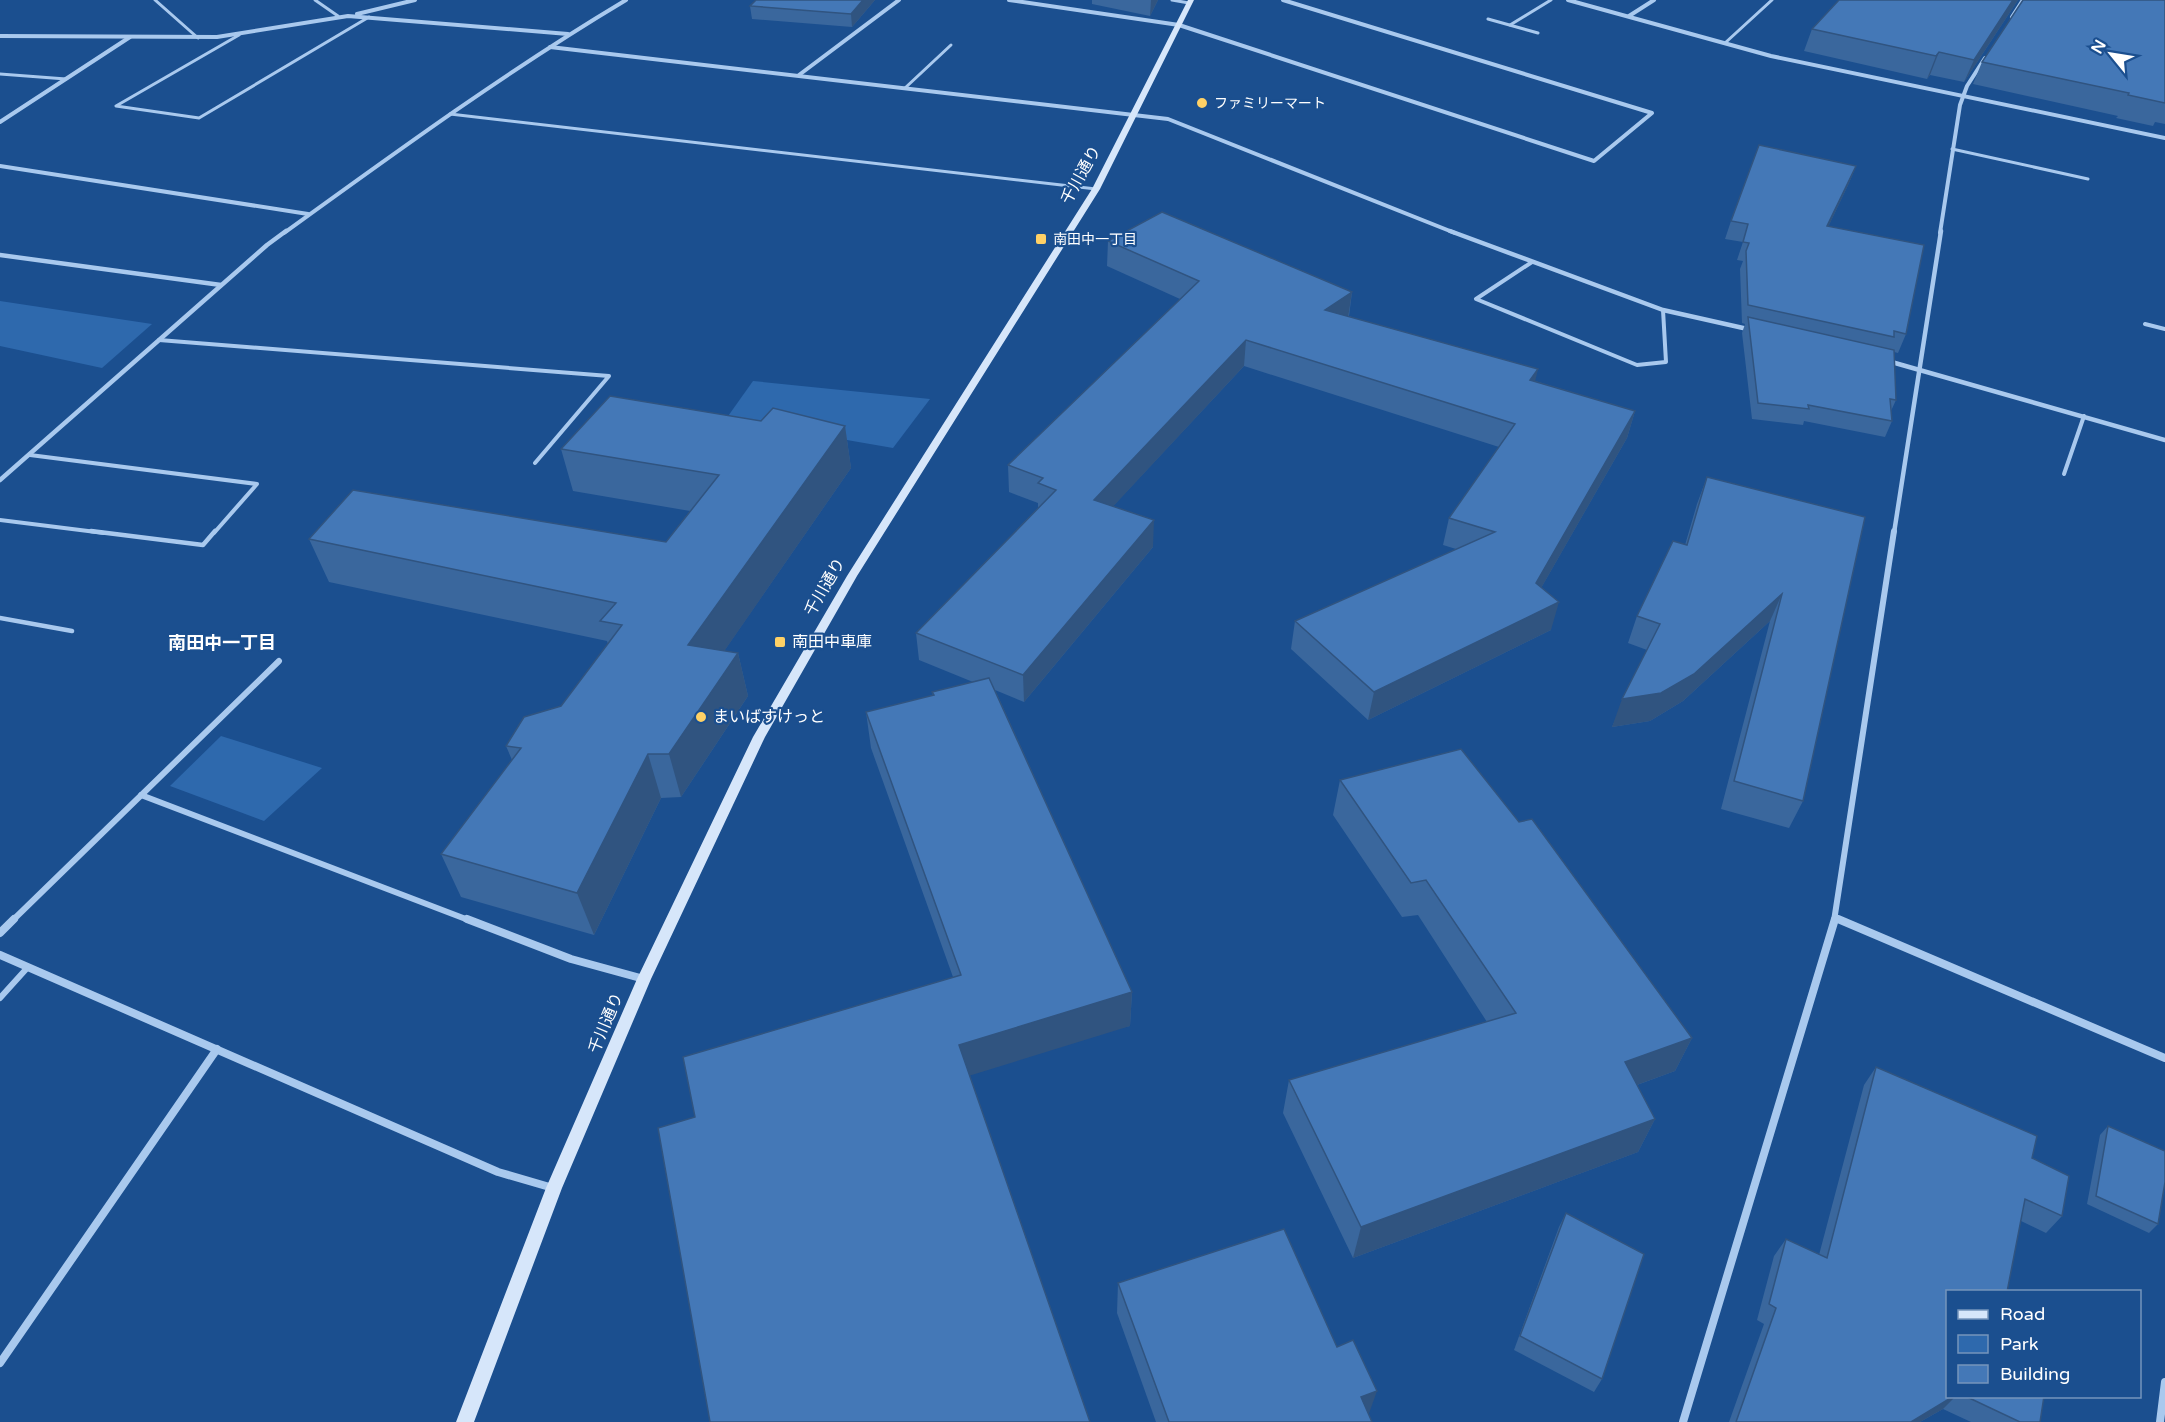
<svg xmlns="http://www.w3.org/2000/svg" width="2165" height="1422" font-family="'Varela Round','Noto Sans JP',sans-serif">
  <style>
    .green { fill: #2e69ad }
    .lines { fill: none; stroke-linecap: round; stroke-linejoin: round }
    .service-far3 { stroke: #a9c9ee; stroke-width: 3 }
    .service-far2 { stroke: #a9c9ee; stroke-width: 4 }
    .service-far1 { stroke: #a9c9ee; stroke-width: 4.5 }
    .service { stroke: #a9c9ee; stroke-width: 6 }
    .minor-far3 { stroke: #a9c9ee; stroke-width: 4 }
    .minor-far2 { stroke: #a9c9ee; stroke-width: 4.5 }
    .minor-far1 { stroke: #a9c9ee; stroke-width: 6 }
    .minor { stroke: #a9c9ee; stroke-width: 8 }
    .secondary { fill: #d6e6fa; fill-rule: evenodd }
    .wall { fill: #3a679d }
    .shaded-wall { fill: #305480 }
    .building { fill: #4478b7; stroke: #305480; stroke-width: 1.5 }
    .poi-dot { fill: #ffd166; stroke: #1b4f8f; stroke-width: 2 }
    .labels { text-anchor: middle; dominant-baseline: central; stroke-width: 4.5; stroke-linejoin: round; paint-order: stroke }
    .far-poi-label { font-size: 14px; fill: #fff; stroke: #1b4f8f; text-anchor: start }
    .street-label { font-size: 16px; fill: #fff; stroke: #1b4f8f }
    .poi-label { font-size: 16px; fill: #fff; stroke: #1b4f8f; text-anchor: start }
    .neighbourhood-label { font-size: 18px; font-weight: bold; fill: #fff; stroke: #1b4f8f }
  </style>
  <rect width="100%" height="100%" fill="#1b4f8f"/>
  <g class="green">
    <path d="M0 301 152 324 102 368 0 346Z"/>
    <path d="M753 381 930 399 893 448 726 419Z"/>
    <path d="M221 736 322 768 264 821 170 786Z"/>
  </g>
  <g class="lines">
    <g class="service-far3">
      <path d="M155 0 198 38"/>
      <path d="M315 0 338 16"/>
      <path d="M1172 0 1189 3"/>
      <path d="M1488 19 1538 33"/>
      <path d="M1510 25 1551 0"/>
      <path d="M239 35 116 106 199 118 369 17"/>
      <path d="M1725 43 1772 0"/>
      <path d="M0 74 66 79"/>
      <path d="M905 88 951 45"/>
      <path d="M450 114 1096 189"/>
      <path d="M1952 149 2088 179"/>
    </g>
    <g class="service-far2">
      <path d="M1532 262 1476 299 1637 365 1666 362 1663 310"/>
      <path d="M2145 324 2165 329"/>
      <path d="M159 340 609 376 535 463"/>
      <path d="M30 455 257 484 214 533"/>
      <path d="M2064 474 2084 416"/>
      <path d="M0 520 104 533"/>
    </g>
    <g class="service-far1">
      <path d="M91 531 203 545 215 531"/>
      <path d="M0 618 72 631"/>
    </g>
    <path class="service" d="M0 998 28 967"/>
    <g class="minor-far3">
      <path d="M1009 0 1179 25 1594 161 1652 113 1283 0"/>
      <path d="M1568 0 1771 56 2165 138"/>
      <path d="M357 14 415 0"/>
      <path d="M1629 16 1654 0"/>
      <path d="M2012 17 2023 0"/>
      <path d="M0 36 217 37 348 16 568 34"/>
      <path d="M550 47 1168 119 1455 233"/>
      <path d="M799 75 899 0"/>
      <path d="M0 122 130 37"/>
      <path d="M0 166 308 214"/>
      <path d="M284 233C396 152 507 71 626 0"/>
      <path d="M1940 233 1960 105 1967 86 1985 58"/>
    </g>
    <g class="minor-far2">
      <path d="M1450 231 1663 310 1752 330"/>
      <path d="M0 255 221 285"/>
      <path d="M1888 361 2165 440"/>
      <path d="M0 480 267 245 286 231"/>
      <path d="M1894 533 1941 231"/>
    </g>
    <g class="minor-far1">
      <path d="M141 795 471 921"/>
      <path d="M1835 918 1842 921"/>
      <path d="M12 921 279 661"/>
      <path d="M1834 921 1894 531"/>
    </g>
    <g class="minor">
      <path d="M467 919 571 959 644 979"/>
      <path d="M1838 919 2165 1058"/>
      <path d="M0 933 14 919"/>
      <path d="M0 955 498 1172 553 1188"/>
      <path d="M0 1363 217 1049"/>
      <path d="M1683 1422 1835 919"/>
      <path d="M2160 1422 2165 1382"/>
    </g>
    <path class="secondary" d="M1188 0H1194L1100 189 857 576 765 737 651 979 562 1188 474 1422H456L546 1188 637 979 753 737 847 576 1092 189Z"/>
  </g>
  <g class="wall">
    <path d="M875 0 852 27 752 19 750 6Z"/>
    <path d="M1092 0H1158L1150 16 1092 4Z"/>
    <path d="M2018 0 1964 82 1930 75 1927 79 1804 51 1812 29Z"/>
    <path d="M2165 0V124L2155 122 2153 126 2116 118 2118 116 1973 84 1982 62Z"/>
    <path d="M1856 166 1849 183 1828 227 1906 334 1898 353 1894 352 1896 400 1891 411 1892 421 1885 437 1804 421 1803 425 1752 419 1742 333 1745 324 1742 323 1740 269 1743 261 1737 260 1743 242 1725 239 1731 221Z"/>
    <path d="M1108 241 1352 292 1349 316 1535 381 1635 411 1627 438 1541 588 1551 630 1368 720 1291 649 1295 621 1456 549 1443 545 1449 518 1499 447 1244 366 1113 506 1153 547 1024 702 995 690 1132 992 1130 1026 695 1117 953 977 871 748 866 712 933 696 932 692 973 682 919 660 916 633 1038 508V503L1009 492 1008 465 1180 299 1107 266Z"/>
    <path d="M761 421 845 426 851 468 724 651 738 653 748 696 681 797 661 798 594 935 461 897 441 854 512 760 506 746 561 706 608 644 607 641 329 582 309 539 666 542 690 511 573 491 561 449Z"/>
    <path d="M1707 477 1865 517 1803 801 1789 828 1721 809 1770 621 1683 701 1650 721 1612 727 1647 650 1628 643 1637 616 1685 545 1697 504Z"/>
    <path d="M1340 780 1519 822 1692 1038 1675 1071 1637 1085 1655 1119 1638 1152 1353 1258 1283 1113 1289 1080 1487 1022 1418 915 1402 917 1333 815Z"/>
    <path d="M1876 1067 2032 1158 2062 1216 2046 1233 2021 1221 1947 1396H2044L2040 1422H1971L1943 1409 1920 1422H1729L1764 1324 1757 1320 1774 1256 1786 1239 1819 1255 1864 1085Z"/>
    <path d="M2108 1126 2158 1224 2149 1233 2087 1204 2100 1135Z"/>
    <path d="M1566 1213 1602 1379 1594 1392 1514 1350 1559 1227Z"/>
    <path d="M1118 1283 1368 1415 1372 1422H1156L1117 1313Z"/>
  </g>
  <g class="shaded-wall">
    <path d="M863 0H875L852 27 851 14Z"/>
    <path d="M1151 0H1158L1150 16Z"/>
    <path d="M2013 0H2018L1964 82 1974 60Z"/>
    <path d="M1939 52 1930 75 1927 79 1936 56Z"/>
    <path d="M1856 166 1849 183 1820 244 1827 226Z"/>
    <path d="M1352 292 1348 318 1325 310Z"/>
    <path d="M1246 340 1244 366 1094 527V500Z"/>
    <path d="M1538 369 1532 395 1530 380Z"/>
    <path d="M1635 411 1627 438 1528 611 1536 583Z"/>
    <path d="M845 426 851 468 698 689 688 645Z"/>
    <path d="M1154 520 1153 547 1024 702 1023 675Z"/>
    <path d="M1782 594 1770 621 1683 701 1650 721 1612 727 1622 699Z"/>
    <path d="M1559 602 1551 630 1368 720 1374 692Z"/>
    <path d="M738 653 748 696 681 797 669 754Z"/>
    <path d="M648 754 661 798 594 935 577 893Z"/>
    <path d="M1132 992 1130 1026 962 1078 959 1045Z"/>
    <path d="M1692 1038 1675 1071 1609 1095 1625 1062Z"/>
    <path d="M1655 1119 1638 1152 1353 1258 1361 1227Z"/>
    <path d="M1377 1391 1367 1419 1361 1397Z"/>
    <path d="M1954 1396H1956L1943 1409 1920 1422H1911Z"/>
  </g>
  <g class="building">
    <path d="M756 0H863L851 14 750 6Z"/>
    <path d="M1839 0H2013L1974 60 1939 52 1936 56 1812 29Z"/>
    <path d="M2023 0H2165V103L2128 95 2129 93 1982 62Z"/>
    <path d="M1759 145 1856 166 1827 226 1924 245 1906 334 1894 331V337L1748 305 1746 251 1749 243 1743 242 1748 224 1731 221Z"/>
    <path d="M1162 212 1352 292 1325 310 1538 369 1530 380 1635 411 1536 583 1559 602 1374 692 1295 621 1495 532 1449 518 1515 424 1246 340 1094 500 1154 520 1023 675 916 633 1056 490 1038 483 1043 478 1008 465 1199 281 1108 241Z"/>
    <path d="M1748 317 1894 350 1896 400 1890 399 1892 421 1808 405 1809 409 1758 403Z"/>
    <path d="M610 396 761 421 773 408 845 426 688 645 738 653 669 754H648L577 893 441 854 521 748 506 746 524 717 561 706 622 625 600 621 616 603 309 539 353 490 666 542 719 475 561 449Z"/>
    <path d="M1707 477 1865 517 1803 801 1734 781 1782 594 1694 674 1661 693 1622 699 1660 624 1637 616 1673 541 1687 545Z"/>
    <path d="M989 678 1132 992 959 1045 1090 1422H710L658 1128 695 1117 683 1057 961 975 866 712 934 695 932 692Z"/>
    <path d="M1461 749 1519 822 1532 819 1692 1038 1625 1062 1655 1119 1361 1227 1289 1080 1516 1013 1426 880 1411 883 1340 780Z"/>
    <path d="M1876 1067 2037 1136 2032 1158 2069 1176 2062 1216 2025 1199 2007 1292H1947V1396H1954L1911 1422H1736L1776 1308 1769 1304 1786 1239 1827 1258Z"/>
    <path d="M2108 1126 2165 1151V1182L2158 1224 2096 1196Z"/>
    <path d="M1566 1213 1644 1254 1602 1379 1520 1336Z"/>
    <path d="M1284 1229 1337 1347 1353 1340 1377 1391 1361 1397 1372 1422H1169L1118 1283Z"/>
    <path d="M1965 1396H2044L2040 1422H2020Z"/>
  </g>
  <g class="poi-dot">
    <circle cx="1202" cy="103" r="6"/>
    <rect x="1035" y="233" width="12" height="12" rx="3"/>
    <rect x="774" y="636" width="12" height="12" rx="3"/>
    <circle cx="701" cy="717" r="6"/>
  </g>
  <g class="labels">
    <g class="far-poi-label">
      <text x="1214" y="103">ファミリーマート</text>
      <text x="1053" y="239">南田中一丁目</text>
    </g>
    <g class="street-label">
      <text transform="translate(1081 175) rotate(-61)">千川通り</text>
      <text transform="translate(825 587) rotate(-60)">千川通り</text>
      <text transform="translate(606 1023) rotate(-67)">千川通り</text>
    </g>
    <g class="poi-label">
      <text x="792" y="642">南田中車庫</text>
      <text x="713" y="717">まいばすけっと</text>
    </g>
    <g class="neighbourhood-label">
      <text x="222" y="643">南田中一丁目</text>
    </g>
  </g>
  <rect x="1946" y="1290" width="195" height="108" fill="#1b4f8f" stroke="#7695bc" stroke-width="1.5"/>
  <rect x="1958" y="1310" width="30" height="9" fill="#d6e6fa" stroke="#7695bc" stroke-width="1.5"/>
  <text x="2000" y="1320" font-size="18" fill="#ffffff">Road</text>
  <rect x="1958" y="1335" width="30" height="18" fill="#2e69ad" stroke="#7695bc" stroke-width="1.5"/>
  <text x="2000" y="1350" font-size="18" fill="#ffffff">Park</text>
  <rect x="1958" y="1365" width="30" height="18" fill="#4478b7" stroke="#7695bc" stroke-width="1.5"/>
  <text x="2000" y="1380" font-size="18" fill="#ffffff">Building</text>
  <g transform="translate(2111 54) rotate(300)" stroke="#1b4f8f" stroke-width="4.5" paint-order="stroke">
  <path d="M0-4.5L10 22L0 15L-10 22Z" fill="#ffffff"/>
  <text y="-9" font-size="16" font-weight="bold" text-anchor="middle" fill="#ffffff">N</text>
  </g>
</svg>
